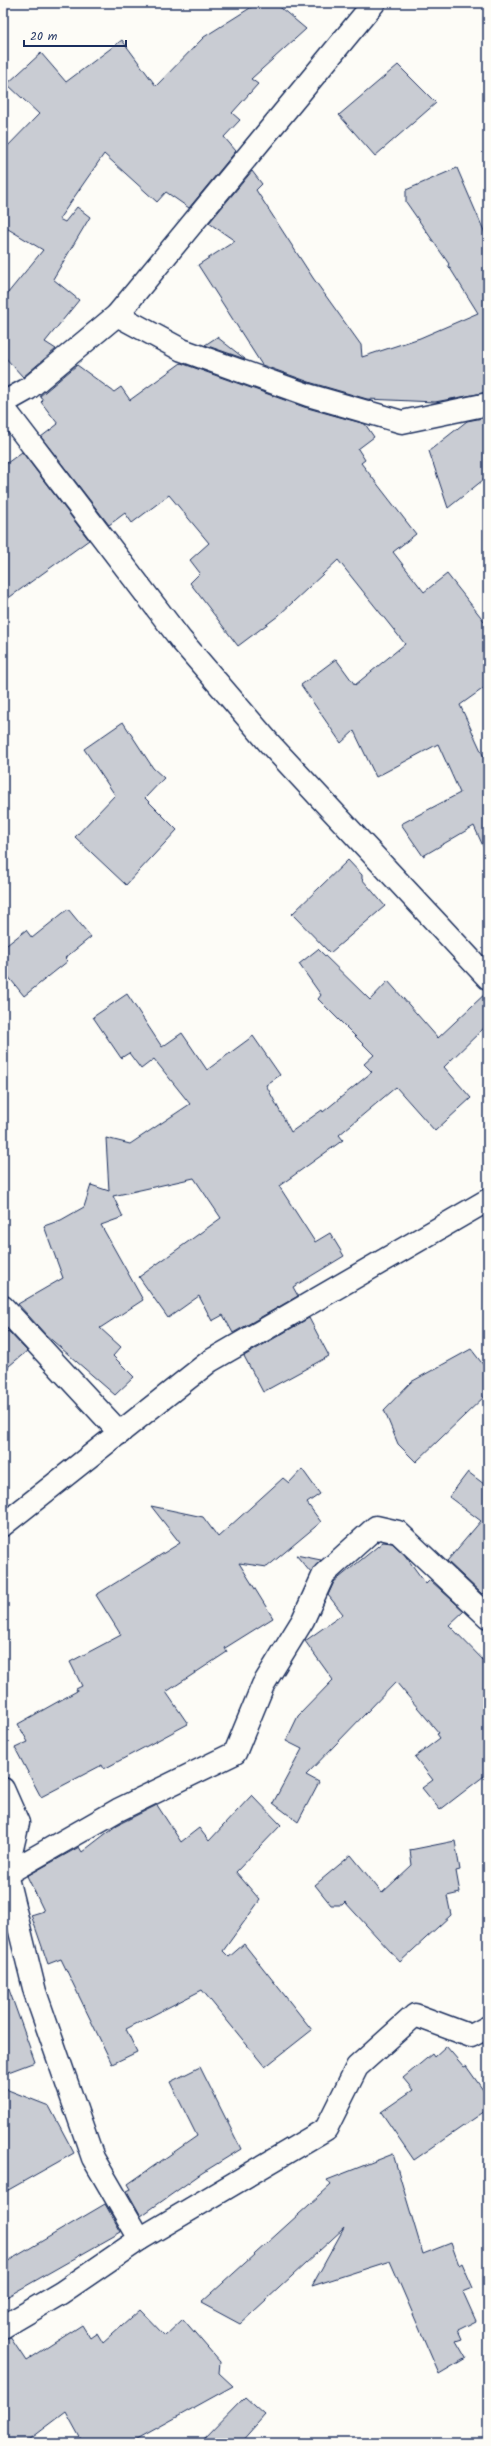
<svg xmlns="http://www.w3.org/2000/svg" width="491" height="2446" font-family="Kalam,sans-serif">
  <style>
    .building { fill: #c9ccd3; stroke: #1b2f5e }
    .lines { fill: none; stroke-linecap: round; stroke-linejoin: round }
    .street-casing { stroke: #1b2f5e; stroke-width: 25 }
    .street { stroke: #fdfcf7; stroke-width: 22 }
  </style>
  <rect width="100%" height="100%" fill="#fdfcf7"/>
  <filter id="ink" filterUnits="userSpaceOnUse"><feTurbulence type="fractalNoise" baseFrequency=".025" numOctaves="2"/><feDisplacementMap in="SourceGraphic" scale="8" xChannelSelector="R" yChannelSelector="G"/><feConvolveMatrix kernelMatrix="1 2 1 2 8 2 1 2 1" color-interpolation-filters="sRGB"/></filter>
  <g filter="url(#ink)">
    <g class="building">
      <path d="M258 3H275L306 29 251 79 258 84 232 113 240 120 224 137 236 151 189 208 166 192 157 202 104 154 59 219 65 222 77 207 90 217 53 279 79 300 45 342 56 349 23 377 3 355V299L43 250 3 226V151L39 114 7 84 41 53 66 82 122 40 156 86 204 37Z"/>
      <path d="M398 65 436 103 375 156 339 115Z"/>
      <path d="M457 168 488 240V392L435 402 367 399 312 383 262 365 198 265 235 241 209 223 252 171 262 184 256 190 313 278 361 345 362 357 420 338 478 313 448 265 449 264 406 202V190Z"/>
      <path d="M217 337 245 359 205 345Z"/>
      <path d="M181 363 304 407 365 424 374 437 358 449 365 460 361 463 416 534 393 552 424 592 447 574 488 626V685L460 705 488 766V857L474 826 423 856 401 824 460 793 438 744 376 777 354 731 341 743 301 685 336 659 355 685 405 644 338 560 278 616 238 646 190 583 200 573 190 560 209 543 169 495 132 523 125 513 109 525 41 437 58 424 41 402 43 400 40 396 77 365 114 392 121 387 130 400Z"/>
      <path d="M488 417V476L448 508 429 451 467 421Z"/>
      <path d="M22 452 89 540 3 602V466Z"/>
      <path d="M123 722 153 768 164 778 145 798 177 830 126 885 75 837 115 795 84 749Z"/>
      <path d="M348 860 362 875V879L385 906 330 953 292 914Z"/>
      <path d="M68 909 91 937 65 958 68 961 24 996 3 970V948L26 930 32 938Z"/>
      <path d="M318 949 370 1000 388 981 438 1038 488 991V1024L444 1067 471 1098 435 1131 396 1087 339 1135 343 1140 279 1186 315 1242 330 1233 344 1256 293 1287 298 1296 233 1333 223 1315 212 1321 199 1296 168 1318 139 1277 221 1218 194 1178 113 1196 123 1217 101 1225 143 1300 100 1328 121 1347 113 1356 134 1377 115 1395 46 1335 18 1304 63 1278 44 1226 61 1220 84 1207 91 1185 109 1191 106 1138 130 1144 190 1104 154 1059 141 1069 129 1053 121 1058 93 1017 127 994 162 1047 182 1033 207 1070 253 1036 280 1075 266 1085 291 1132 322 1110 323 1112 372 1072 364 1064 374 1055 318 999 321 995 299 964Z"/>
      <path d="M309 1318 329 1356 263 1392 244 1356Z"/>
      <path d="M8 1331 27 1351 3 1371V1336Z"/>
      <path d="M471 1349 488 1371V1393L416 1462 398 1444 384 1410 411 1382Z"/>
      <path d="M302 1469 320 1494 307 1503 321 1522 267 1567 239 1563 273 1618 225 1648 227 1652 166 1692 188 1724 104 1769 102 1765 41 1797 15 1748 28 1742 18 1724 77 1691 76 1689 82 1686 70 1662 121 1635 96 1595 180 1543 151 1506 203 1517 218 1537 283 1478 289 1483Z"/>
      <path d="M468 1472 488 1487V1587L482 1594 447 1561 481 1521 449 1497Z"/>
      <path d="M383 1542 392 1543 404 1554 426 1584 430 1580 464 1611 449 1625 488 1665V1773L440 1810 422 1788 433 1780 415 1757 440 1738 437 1734 439 1733 396 1682 306 1775 319 1782 298 1822 273 1803 302 1749 286 1741 298 1716 333 1680 305 1641 343 1614 328 1595 334 1582Z"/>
      <path d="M296 1555 321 1560 311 1573Z"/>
      <path d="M252 1795 281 1825 236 1872 260 1900 223 1951 229 1957 244 1944 312 2030 265 2067 202 1990 126 2029 137 2052 112 2064 61 1959 48 1964 31 1915 44 1911 27 1876 79 1847 82 1852 117 1825 157 1805 181 1842 199 1828 209 1841Z"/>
      <path d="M455 1841 460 1870 456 1871 460 1893 447 1896 451 1915 400 1962 345 1902 342 1905H331L315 1885 351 1855 382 1893 412 1865 410 1850Z"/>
      <path d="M7 1984 35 2062 3 2074V1985Z"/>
      <path d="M446 2046 464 2067 466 2066 488 2097V2109L414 2160 381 2112 413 2090 403 2078 432 2054 434 2057Z"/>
      <path d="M200 2067 241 2149 202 2173 141 2216 127 2191 131 2189 128 2184 197 2136 170 2082Z"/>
      <path d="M3 2088 49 2106 74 2153 3 2193Z"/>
      <path d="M393 2154 423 2254 451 2243 459 2265 462 2263 473 2288 463 2292 476 2321 458 2330 462 2339 456 2341 466 2358 439 2374 390 2261 312 2286 344 2228 240 2324 201 2303 331 2185 327 2180Z"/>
      <path d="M105 2204 121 2232 3 2299V2264Z"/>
      <path d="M140 2310 165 2336 183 2319 220 2362 219 2373 233 2386 130 2443H83L66 2412 25 2443H3V2339L10 2337 26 2361 82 2325 90 2338 97 2333 103 2343Z"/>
      <path d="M245 2397 265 2415 240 2443H200Z"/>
    </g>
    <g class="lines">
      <defs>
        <g id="street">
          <path d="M117 315 182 350 308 395 402 422 488 404"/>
          <path d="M3 403 28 389 117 315 374 3"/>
          <path d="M3 407 181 640 270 744 488 978"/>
          <path d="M3 1307 120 1433"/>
          <path d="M3 1525 210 1361 488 1200"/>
          <path d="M3 1789 18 1823 6 1874 35 1992 93 2158 140 2239 61 2293 3 2327"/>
          <path d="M6 1874 118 1810 235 1753 263 1685 303 1620 324 1574 376 1527 398 1532 488 1617"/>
          <path d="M140 2239 326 2129 357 2067 415 2015 471 2036 488 2027"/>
        </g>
      </defs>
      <use href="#street" class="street-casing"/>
      <use href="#street" class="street"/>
    </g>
  </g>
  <rect width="491" height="2446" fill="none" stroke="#fdfcf7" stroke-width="16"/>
  <rect x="8" y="8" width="475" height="2430" fill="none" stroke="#1b2f5e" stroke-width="1.5" filter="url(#ink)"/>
  <path d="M24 40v6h102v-6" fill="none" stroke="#1b2f5e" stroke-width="2"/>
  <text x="30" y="40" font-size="12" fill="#1b2f5e" stroke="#fdfcf7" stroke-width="3" paint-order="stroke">20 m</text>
</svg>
